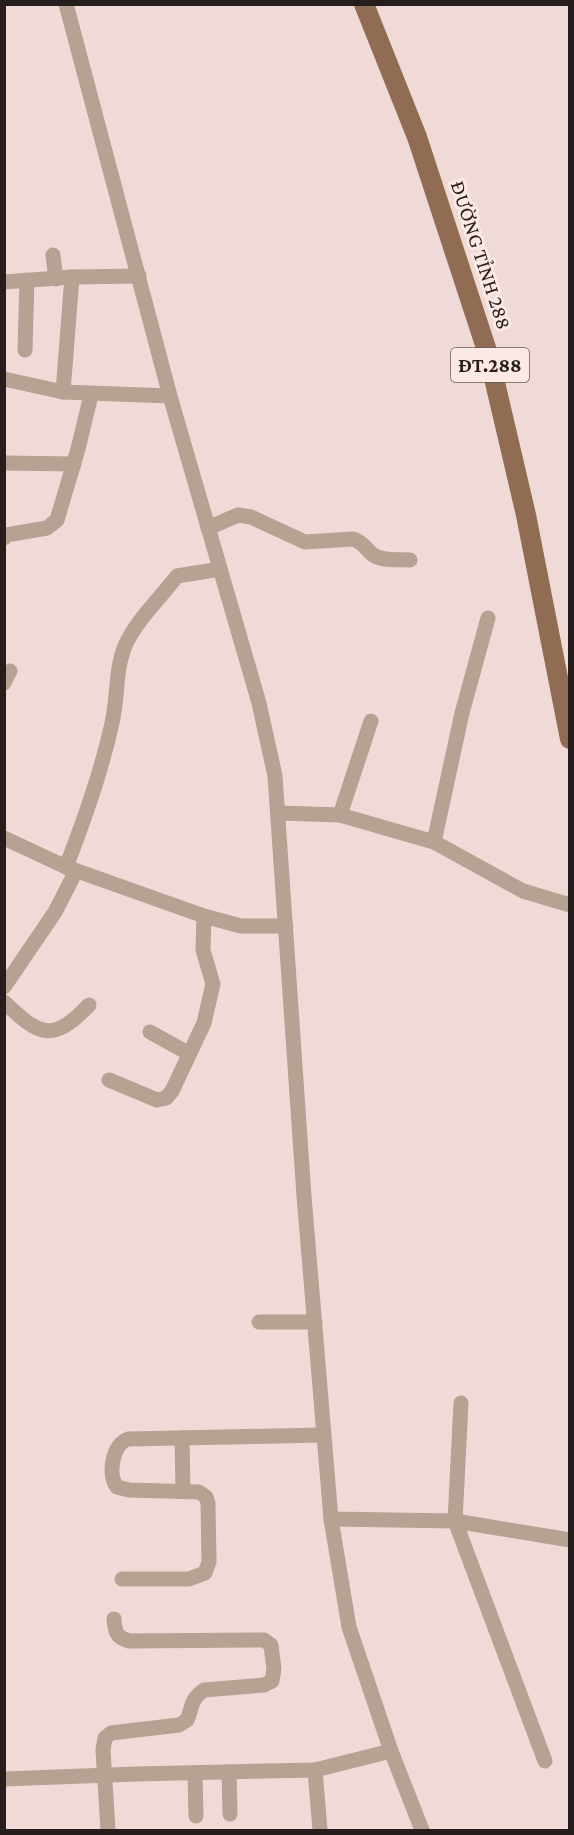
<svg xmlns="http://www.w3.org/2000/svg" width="574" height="1835" font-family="'Crimson Pro',serif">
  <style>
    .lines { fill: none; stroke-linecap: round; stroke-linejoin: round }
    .minor { stroke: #b6a193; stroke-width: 15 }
    .major { stroke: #906c52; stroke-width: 20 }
    .labels { text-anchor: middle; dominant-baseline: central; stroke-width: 6; stroke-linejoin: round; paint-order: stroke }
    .shield { fill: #fce8e4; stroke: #665b58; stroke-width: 1.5 }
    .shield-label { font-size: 20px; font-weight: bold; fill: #251e1c }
    .street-label { font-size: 21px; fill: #251e1c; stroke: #fce8e4 }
  </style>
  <rect width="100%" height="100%" fill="#efdad7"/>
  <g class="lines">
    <g class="minor">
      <path d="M66 4 170 396 259 703 275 776 304 1196 331 1519 349 1627 391 1751 422 1830"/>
      <path d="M53 255 56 279"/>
      <path d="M4 282 72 277 139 276"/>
      <path d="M25 350 27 280"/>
      <path d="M4 379 63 392 170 396"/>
      <path d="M63 392 72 277"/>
      <path d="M4 463 74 464"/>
      <path d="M208 528 238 515 251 517 305 542 353 539C363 542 365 548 372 554 381 562 399 559 410 560"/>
      <path d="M4 538 6 535 47 528 57 520 78 449 91 395"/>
      <path d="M4 683 10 671"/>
      <path d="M279 813 340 815 434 842 523 891 570 905"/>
      <path d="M340 815 371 721"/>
      <path d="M4 838 66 867 204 916 241 926H286"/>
      <path d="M434 842 462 713 488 618"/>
      <path d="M66 867C84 820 101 773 112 723 118 698 115 670 125 646 135 622 161 597 177 576L220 569"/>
      <path d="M4 987 55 912 76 871"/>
      <path d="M4 1002C39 1035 52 1044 89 1005"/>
      <path d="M150 1032 188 1053"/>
      <path d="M109 1080 157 1100 166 1098 172 1091 204 1023 213 984 203 950 204 916"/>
      <path d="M259 1322H315"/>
      <path d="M461 1403 455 1521 545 1761"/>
      <path d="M182 1438 183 1491"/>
      <path d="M331 1519 455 1521 570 1540"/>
      <path d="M122 1579H189L205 1573 209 1562 208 1503 206 1497 199 1492 129 1490 117 1487C107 1474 113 1444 128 1439L323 1435"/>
      <path d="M315 1770 320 1830"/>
      <path d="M229 1772 230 1814"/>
      <path d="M195 1774 196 1816"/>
      <path d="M4 1779 136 1774 315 1770 391 1751"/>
      <path d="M108 1830 103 1750 105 1738 111 1733 179 1725 187 1720C193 1706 190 1700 204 1690L264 1685 272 1681 274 1669 271 1645 264 1640 129 1641C116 1637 115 1632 114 1619"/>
    </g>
    <path class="major" d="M364 4 417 137 489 357 526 515 570 739"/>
  </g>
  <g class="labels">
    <rect class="shield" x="451" y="348" width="78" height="34" rx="4.5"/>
    <g class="shield-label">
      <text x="490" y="365">ĐT.288</text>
    </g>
    <g class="street-label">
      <text transform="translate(481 255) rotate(72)">ĐƯỜNG TỈNH 288</text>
    </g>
  </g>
  <rect width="574" height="1835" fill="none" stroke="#251e1c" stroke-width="12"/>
</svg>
